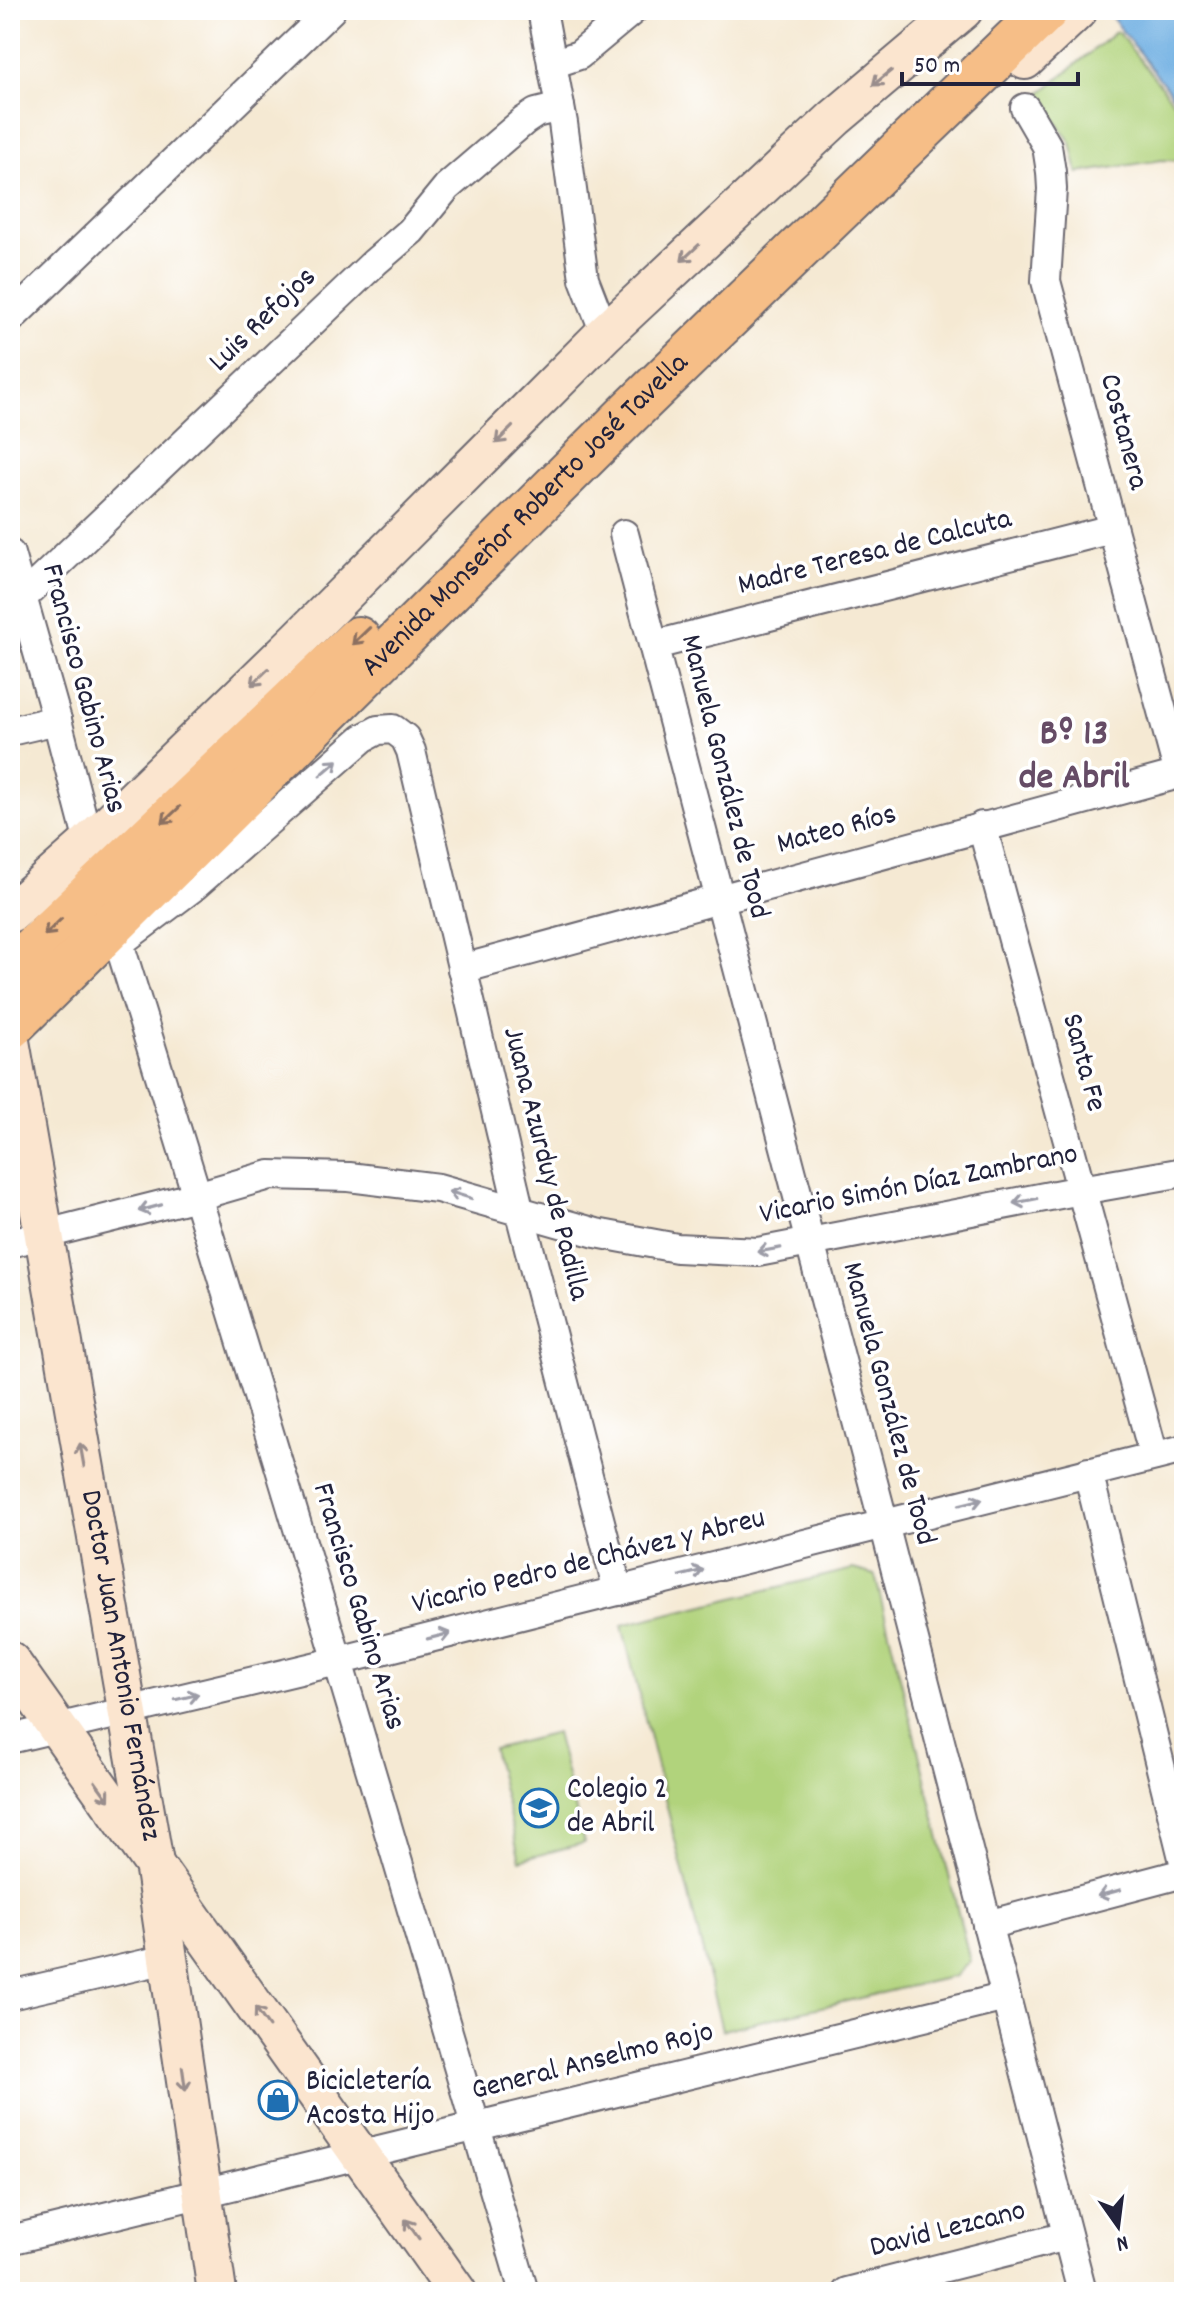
<svg xmlns="http://www.w3.org/2000/svg" width="1194" height="2302" font-family="Dekko,sans-serif">
  <style>
    .green { fill: #b1d37b; stroke: #6a7a5b; stroke-width: 2 }
    .water { fill: #6eafe2; stroke: #48688e; stroke-width: 2 }
    .lines { fill: none; stroke-linecap: round; stroke-linejoin: round }
    .street-casing { stroke: #6c6870; stroke-width: 32 }
    .secondary-casing { stroke: #6c6870; stroke-width: 42 }
    .highway-casing { stroke: #6c6870; stroke-width: 48 }
    .street { stroke: #fff; stroke-width: 28 }
    .secondary { stroke: #fbe5cf; stroke-width: 38 }
    .highway { stroke: #f6be87; stroke-width: 44 }
    .oneway { stroke: #998d8c }
    .oneway2 { stroke: #8c7061 }
    .oneway3 { stroke: #9c9ca7 }
    .labels { text-anchor: middle; dominant-baseline: central; stroke-width: 7; stroke-linejoin: round; paint-order: stroke }
    .street-label { font-size: 30px; fill: #22223b; stroke: #fff }
    .poi-label { font-size: 30px; fill: #22223b; stroke: #fff; text-anchor: start }
    .district-label { font-size: 38px; font-weight: bold; fill: #664c66; stroke: #fff }
  </style>
  <rect width="100%" height="100%" fill="#fff"/>
  <filter id="ink" filterUnits="userSpaceOnUse"><feTurbulence type="fractalNoise" baseFrequency=".0125" numOctaves="2"/><feDisplacementMap in="SourceGraphic" scale="16" xChannelSelector="R" yChannelSelector="G"/><feConvolveMatrix kernelMatrix="1 2 1 2 8 2 1 2 1" color-interpolation-filters="sRGB"/></filter>
  <filter id="wash" filterUnits="userSpaceOnUse"><feTurbulence type="fractalNoise" baseFrequency=".006" numOctaves="4" result="noise"/><feDisplacementMap in="SourceGraphic" scale="32" xChannelSelector="R" yChannelSelector="G"/><feGaussianBlur stdDeviation="1.8" result="paint"/><feColorMatrix in="noise" values="0 0 0 0 0 0 0 0 0 0 0 0 0 0 0 0 0 1.4 0 .05"/><feComposite in="paint" operator="in"/></filter>
  <g filter="url(#wash)">
    <rect width="100%" height="100%" fill="#f5e9d3"/>
    <g class="green">
      <path d="M1117 31 1184 115V161L1162 160 1078 173 1071 143 1038 95Z"/>
      <path d="M853 1569 875 1575 970 1961 955 1976 722 2030 622 1625Z"/>
      <path d="M556 1733 584 1843 520 1860 493 1749Z"/>
    </g>
    <path class="water" d="M1106 10H1184V110Z"/>
  </g>
  <g filter="url(#ink)">
    <g class="lines">
      <defs>
        <g id="street">
          <path d="M542 10 563 123 584 279 605 333"/>
          <path d="M552 64 579 55 633 10"/>
          <path d="M1025 108 1047 146 1051 172 1052 189 1046 281 1179 774"/>
          <path d="M10 319 331 10"/>
          <path d="M624 534 884 1524 1082 2292"/>
          <path d="M10 554 57 720 89 843"/>
          <path d="M22 598 375 262 411 231 447 187 524 121 536 113 560 107"/>
          <path d="M655 645 1112 529"/>
          <path d="M10 731 57 720"/>
          <path d="M982 826 1154 1456"/>
          <path d="M462 969 1179 774"/>
          <path d="M10 1243 197 1196 270 1175 349 1177 438 1188 596 1233 677 1248 758 1252 1081 1190 1184 1172"/>
          <path d="M1088 1472 1184 1862"/>
          <path d="M10 1739 338 1661 1184 1449"/>
          <path d="M987 1925 1184 1873"/>
          <path d="M10 1995 167 1959"/>
          <path d="M10 2240 1006 1997"/>
          <path d="M524 2292C393 1841 258 1391 119 943L192 888 363 738 378 730 393 729 405 738 411 751 520 1213 618 1591"/>
          <path d="M847 2292 1067 2236"/>
        </g>
        <g id="secondary">
          <path d="M1025 60 1078 10"/>
          <path d="M10 913 89 843 298 640 605 333 835 118 963 10"/>
          <path id="s1" d="M10 1041 154 1863 217 2292"/>
          <path d="M10 1661 457 2292"/>
        </g>
        <g id="highway">
          <path d="M10 970 358 639"/>
          <path id="s2" d="M10 1027 630 412 1046 10"/>
        </g>
      </defs>
      <use href="#street" class="street-casing"/>
      <use href="#secondary" class="secondary-casing"/>
      <use href="#highway" class="highway-casing"/>
      <use href="#street" class="street"/>
      <use href="#secondary" class="secondary"/>
      <use href="#highway" class="highway"/>
    </g>
    <defs><path id="oneway-shaft" d="M-6 0H5M1.5-3L5.5 0L1.5 3" fill="none" stroke-width="1.6" stroke-linecap="round" stroke-linejoin="round" transform="scale(2)"/></defs>
    <g class="oneway">
      <use href="#oneway-shaft" transform="translate(882 78) rotate(141)"/>
      <use href="#oneway-shaft" transform="translate(690 253) rotate(137)"/>
      <use href="#oneway-shaft" transform="translate(504 435) rotate(135)"/>
      <use href="#oneway-shaft" transform="translate(260 677) rotate(136)"/>
      <use href="#oneway-shaft" transform="translate(82 1455) rotate(-100)"/>
      <use href="#oneway-shaft" transform="translate(102 1791) rotate(54)"/>
      <use href="#oneway-shaft" transform="translate(262 2017) rotate(-125)"/>
      <use href="#oneway-shaft" transform="translate(184 2079) rotate(82)"/>
      <use href="#oneway-shaft" transform="translate(412 2229) rotate(-126)"/>
    </g>
    <g class="oneway2">
      <use href="#oneway-shaft" transform="translate(361 636) rotate(136)"/>
      <use href="#oneway-shaft" transform="translate(171 815) rotate(137)"/>
      <use href="#oneway-shaft" transform="translate(53 927) rotate(136)"/>
    </g>
    <g class="oneway3">
      <use href="#oneway-shaft" transform="translate(329 768) rotate(-41)"/>
      <use href="#oneway-shaft" transform="translate(460 1195) rotate(-163)"/>
      <use href="#oneway-shaft" transform="translate(1025 1201) rotate(169)"/>
      <use href="#oneway-shaft" transform="translate(150 1208) rotate(165)"/>
      <use href="#oneway-shaft" transform="translate(769 1250) rotate(170)"/>
      <use href="#oneway-shaft" transform="translate(971 1502) rotate(-14)"/>
      <use href="#oneway-shaft" transform="translate(692 1573) rotate(-14)"/>
      <use href="#oneway-shaft" transform="translate(439 1636) rotate(-14)"/>
      <use href="#oneway-shaft" transform="translate(187 1697) rotate(-13)"/>
      <use href="#oneway-shaft" transform="translate(1109 1893) rotate(165)"/>
    </g>
  </g>
  <defs>
    <symbol id="school-ring" viewBox="-11 -11 22 22"><circle r="9.5" fill="#fff" stroke="#1f6fb2" stroke-width="1.5"/><path d="M0-5L7-2L0 1L-7-2ZM-4 1L0 2.5L4 1V4Q0 6-4 4Z" fill="#1f6fb2"/></symbol>
    <symbol id="shop-ring" viewBox="-11 -11 22 22"><circle r="9.5" fill="#fff" stroke="#1f6fb2" stroke-width="1.5"/><path d="M-5-2.5h2.3a2.7 3.5 0 0 1 5.4 0H5L5.5 6h-11ZM-1.5-2.5h3a1.5 2.3 0 0 0-3 0Z" fill="#1f6fb2"/></symbol>
  </defs>
  <g fill-rule="evenodd">
    <use href="#school-ring" x="517" y="1786" width="44" height="44"/>
    <use href="#shop-ring" x="256" y="2078" width="44" height="44"/>
  </g>
  <g class="labels">
    <g class="street-label">
      <text transform="translate(264 321) rotate(-44)">Luis Refojos</text>
      <text transform="translate(1122 432) rotate(75)">Costanera</text>
      <text stroke="none"><textPath href="#s2" startOffset="726">Avenida Monseñor Roberto José Tavella</textPath></text>
      <text transform="translate(875 554) rotate(-14)">Madre Teresa de Calcuta</text>
      <text transform="translate(82 689) rotate(75)">Francisco Gabino Arias</text>
      <text transform="translate(723 777) rotate(76)">Manuela González de Tood</text>
      <text transform="translate(837 831) rotate(-15)">Mateo Ríos</text>
      <text transform="translate(1082 1063) rotate(75)">Santa Fe</text>
      <text transform="translate(544 1164) rotate(76)">Juana Azurduy de Padilla</text>
      <text transform="translate(919 1186) rotate(-11)">Vicario Simón Díaz Zambrano</text>
      <text transform="translate(887 1404) rotate(75)">Manuela González de Tood</text>
      <text transform="translate(589 1563) rotate(-14)">Vicario Pedro de Chávez y Abreu</text>
      <text transform="translate(357 1607) rotate(73)">Francisco Gabino Arias</text>
      <text stroke="none"><textPath href="#s1" startOffset="634">Doctor Juan Antonio Fernández</textPath></text>
      <text transform="translate(593 2063) rotate(-14)">General Anselmo Rojo</text>
      <text transform="translate(948 2231) rotate(-14)">David Lezcano</text>
    </g>
    <g class="poi-label">
      <text x="567" y="1791">Colegio 2<tspan x="567" dy="34">de Abril</tspan></text>
      <text x="306" y="2083">Bicicletería<tspan x="306" dy="34">Acosta Hijo</tspan></text>
    </g>
    <g class="district-label">
      <text x="1074" y="735">Bº 13<tspan x="1074" dy="44">de Abril</tspan></text>
    </g>
  </g>
  <rect width="1194" height="2302" fill="none" stroke="#fff" stroke-width="40"/>
  <g transform="translate(1118 2226) rotate(166)" stroke="#ffffff" stroke-width="6" paint-order="stroke">
  <path d="M0-6L14 30L0 20L-14 30Z" fill="#22223b"/>
  <text y="-12" font-size="22" font-weight="bold" text-anchor="middle" fill="#22223b">N</text>
  </g>
  <path d="M902 72v12h176v-12" fill="none" stroke="#22223b" stroke-width="4"/>
  <text x="914" y="72" font-size="24" fill="#22223b" stroke="#ffffff" stroke-width="6" paint-order="stroke">50 m</text>
</svg>
